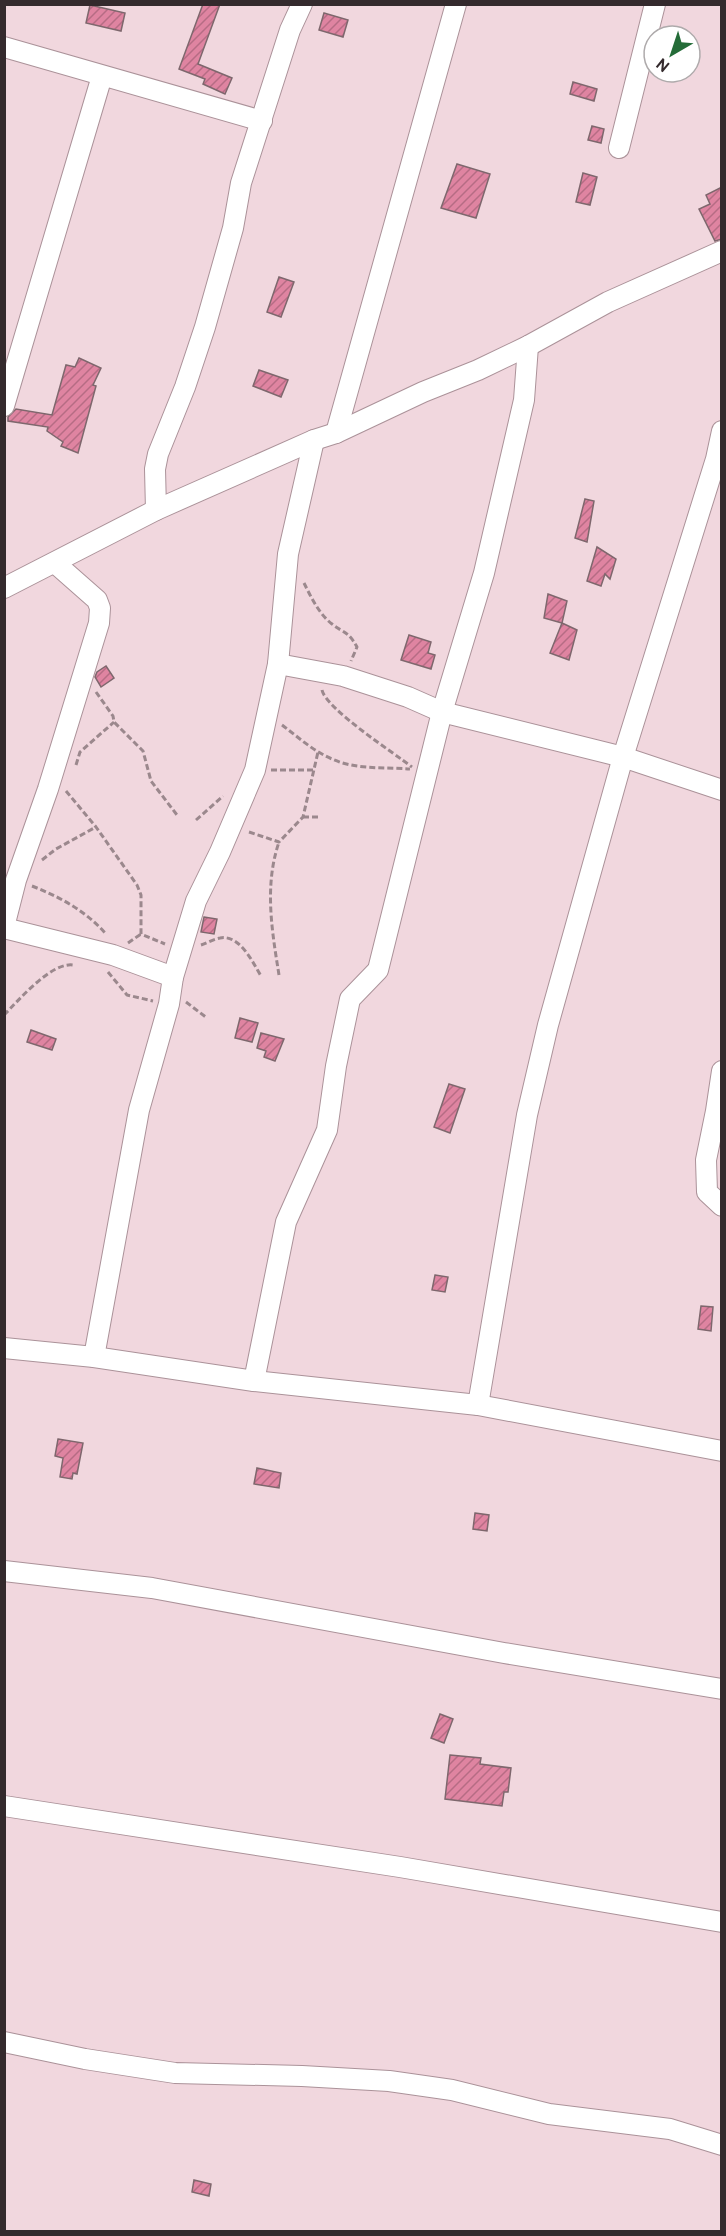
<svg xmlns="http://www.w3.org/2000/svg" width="726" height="2236" font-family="Overpass,sans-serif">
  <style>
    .building { fill: url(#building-hatch); stroke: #7e676d; stroke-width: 1.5 }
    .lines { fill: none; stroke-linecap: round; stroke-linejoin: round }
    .minor-casing { stroke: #ab9299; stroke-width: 22 }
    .path { stroke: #9b888d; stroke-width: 3; stroke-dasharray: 6 3; stroke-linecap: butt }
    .minor { stroke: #fff; stroke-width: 20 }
  </style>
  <defs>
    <pattern id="building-hatch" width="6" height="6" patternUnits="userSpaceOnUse" patternTransform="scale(1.5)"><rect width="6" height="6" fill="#df84a1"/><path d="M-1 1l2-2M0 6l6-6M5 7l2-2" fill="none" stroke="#b66c84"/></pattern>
  </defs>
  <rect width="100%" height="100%" fill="#f1d7de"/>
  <g class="building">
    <path d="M203 4H220L198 64 232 78 225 94 203 84 205 79 179 69Z"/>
    <path d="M90 5 125 13 121 31 86 23Z"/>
    <path d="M324 13 348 20 343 37 319 30Z"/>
    <path d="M573 82 597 89 594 101 570 94Z"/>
    <path d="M592 126 604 129 601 143 588 140Z"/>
    <path d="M457 164 490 174 476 218 441 208Z"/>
    <path d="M583 173 597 177 590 205 576 202Z"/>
    <path d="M722 187V239L715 241 699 209 710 204 706 195Z"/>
    <path d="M279 277 294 282 281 317 267 312Z"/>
    <path d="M79 358 101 368 93 385 96 386 78 453 61 446 63 442 47 431 48 427 8 421V417L16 409 52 415 66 365 75 367Z"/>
    <path d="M259 370 288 380 281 397 253 386Z"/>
    <path d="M585 499 594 501 587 542 575 538Z"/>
    <path d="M597 547 616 559 610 579 605 574 601 586 587 581Z"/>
    <path d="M548 594 567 601 562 623 544 618Z"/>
    <path d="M562 623 577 630 569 660 550 653Z"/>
    <path d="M409 635 431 642 428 653 435 655 431 669 401 660Z"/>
    <path d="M106 666 114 678 101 687 95 677 97 672Z"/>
    <path d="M204 917 217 919 214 934 201 932Z"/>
    <path d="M240 1018 258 1023 252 1042 235 1038Z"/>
    <path d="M31 1030 56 1039 52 1050 27 1042Z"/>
    <path d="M261 1033 284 1039 275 1061 264 1057 266 1051 257 1048Z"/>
    <path d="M449 1084 465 1089 450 1133 434 1127Z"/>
    <path d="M435 1275 448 1277 445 1292 432 1290Z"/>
    <path d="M701 1306 713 1307 711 1331 698 1329Z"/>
    <path d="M58 1439 83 1443 77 1474 73 1473 72 1479 60 1477 63 1458 55 1456Z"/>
    <path d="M257 1468 281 1473 279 1488 254 1484Z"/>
    <path d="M475 1513 489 1515 487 1531 473 1529Z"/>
    <path d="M440 1714 453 1719 444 1743 431 1738Z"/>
    <path d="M450 1755 481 1758 480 1764 511 1768 508 1792H504L502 1806 445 1799Z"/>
    <path d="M194 2180 211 2184 209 2196 192 2192Z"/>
  </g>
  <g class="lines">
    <defs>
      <g id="minor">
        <path d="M4 47 262 121"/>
        <path d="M619 148 655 4"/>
        <path d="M4 406 102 76"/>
        <path d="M336 433 456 4"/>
        <path d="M156 510 155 469 158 454 185 387 205 327 233 228 241 183 290 30 302 4"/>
        <path d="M4 588 156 510 314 440 336 433 423 392 478 370 528 346 608 302 722 251"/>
        <path d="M278 664 343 676 408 697 442 712 623 757 722 790"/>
        <path d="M4 927 16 880 48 789 99 623 100 608 97 600 55 563"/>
        <path d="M4 928 113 955 173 977"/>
        <path d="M722 1071 716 1111 706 1160 707 1192 722 1206"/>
        <path d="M4 1348 94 1357 254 1381 478 1405 722 1451"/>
        <path d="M94 1357 139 1110 169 1004 173 977 196 901 220 852 255 770 278 664 288 554 314 440"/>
        <path d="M254 1381 286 1222 327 1130 336 1066 350 999 378 970 442 712 484 573 524 400 528 346"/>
        <path d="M478 1405 527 1115 548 1025 623 757 716 459 722 431"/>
        <path d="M4 1571 152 1588 504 1653 722 1689"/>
        <path d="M4 1806 400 1867 722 1922"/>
        <path d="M4 2042 85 2059 175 2073 302 2076 389 2081 452 2090 549 2114 670 2129 722 2145"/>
      </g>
    </defs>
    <use href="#minor" class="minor-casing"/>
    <g class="path">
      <path d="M304 583C311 597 319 614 332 624 345 634 348 631 357 647L351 661"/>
      <path d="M322 690C326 709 394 753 412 767"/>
      <path d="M96 692 113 716 114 722 143 751 151 781 177 815"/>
      <path d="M282 725C298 737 313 751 332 759 356 770 385 767 410 769"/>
      <path d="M76 765 80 752 114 722"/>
      <path d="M271 770H314"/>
      <path d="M66 791 96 827 137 885 141 895V934L165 944"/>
      <path d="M303 817H320"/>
      <path d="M196 820 223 796"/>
      <path d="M249 832 279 842 303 817 318 752"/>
      <path d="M42 860 56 849 96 827"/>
      <path d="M32 886C60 897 86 911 106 934"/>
      <path d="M128 943 141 934"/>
      <path d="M201 945C207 943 214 939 220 938 240 934 253 963 261 976"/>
      <path d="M108 972 127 995 153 1001"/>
      <path d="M279 975C272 931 264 886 279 842"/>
      <path d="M186 1002 207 1018"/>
      <path d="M4 1015C19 1000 51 962 73 965"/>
    </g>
    <use href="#minor" class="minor"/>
  </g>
  <rect width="726" height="2236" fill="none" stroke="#342a2d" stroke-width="12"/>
  <g transform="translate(672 54) rotate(219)"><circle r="28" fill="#ffffff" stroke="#aeaaab" stroke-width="1.5"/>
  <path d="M0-4.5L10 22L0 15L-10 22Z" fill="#246c38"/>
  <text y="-9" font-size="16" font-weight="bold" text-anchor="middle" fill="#342a2d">N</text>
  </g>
</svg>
